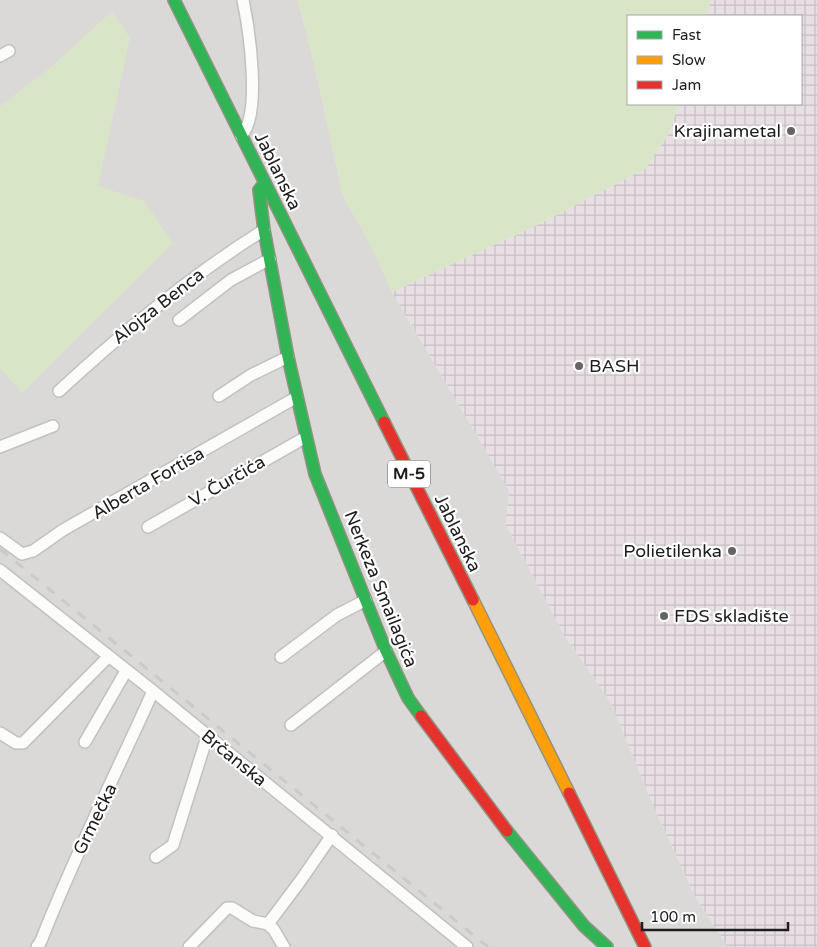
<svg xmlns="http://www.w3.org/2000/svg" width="817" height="947" font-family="'Varela Round',sans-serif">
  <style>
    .residential { fill: #dad9d7 }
    .industrial { fill: url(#industrial-grid) }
    .grass { fill: #d8e6c7 }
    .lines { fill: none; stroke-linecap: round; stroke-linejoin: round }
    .street-casing { stroke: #c2c1c0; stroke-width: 14 }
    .fast-casing { stroke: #919280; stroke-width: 14 }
    .slow-casing { stroke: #919280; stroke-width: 14 }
    .jam-casing { stroke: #919280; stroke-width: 14 }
    .street { stroke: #fcfcfb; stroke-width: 11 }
    .fast { stroke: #30b455; stroke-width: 11 }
    .slow { stroke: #ff9f0a; stroke-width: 11 }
    .jam { stroke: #e5322d; stroke-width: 11 }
    .rail { stroke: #cacac9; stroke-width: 3; stroke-dasharray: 10 10; stroke-linecap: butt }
    .poi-dot { fill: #656463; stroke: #fff; stroke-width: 2 }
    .labels { text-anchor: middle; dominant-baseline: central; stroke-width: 4.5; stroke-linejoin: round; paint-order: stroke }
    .shield { fill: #fff; stroke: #616161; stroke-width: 1 }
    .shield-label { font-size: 16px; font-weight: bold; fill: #1d1d1d }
    .poi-label { font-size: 18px; fill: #1d1d1d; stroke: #fff; text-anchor: end }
    .street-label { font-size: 18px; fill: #1d1d1d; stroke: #fff }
  </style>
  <defs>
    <pattern id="industrial-grid" width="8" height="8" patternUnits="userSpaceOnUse" patternTransform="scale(1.25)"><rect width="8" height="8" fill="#e8dfe4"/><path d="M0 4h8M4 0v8" fill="none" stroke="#c7bfc3"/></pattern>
  </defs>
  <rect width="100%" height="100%" fill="#ebe9e6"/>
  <path class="residential" d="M0 0H298L314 63 343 196 371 245 392 292 509 490 506 525 564 635 610 701 656 812 696 898 728 947H0Z"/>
  <path class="industrial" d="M711 0H817V947H728L696 898 656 812 610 701 564 635 506 525 509 490 392 292 537 225 645 169 668 135 679 104H801V16H706Z"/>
  <g class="grass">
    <path d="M298 0H711L706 16H628V104H679L668 135 645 169 537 225 392 292 370 245 343 196 314 63Z"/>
    <path d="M112 11 130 38 98 186 144 201 173 243 22 393 0 368V106L52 66Z"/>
  </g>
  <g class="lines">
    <defs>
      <g id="street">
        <path d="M0 56 9 51"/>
        <path d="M241 136C262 115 249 29 243 0"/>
        <path d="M179 320 231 280 270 259"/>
        <path d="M59 391C123 332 190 276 264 230"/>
        <path d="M219 396 251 375 288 357"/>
        <path d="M0 447 53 426"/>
        <path d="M148 527 306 437"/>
        <path d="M0 538 22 554 33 551 63 530 297 397"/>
        <path d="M0 570 153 691 467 947"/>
        <path d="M281 657 337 615 366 600"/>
        <path d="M291 725 386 651"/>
        <path d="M0 733 16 743H23L108 657"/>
        <path d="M85 742 126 671"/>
        <path d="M156 857 173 845 207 737"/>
        <path d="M37 947 41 941C74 856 116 774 153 691"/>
        <path d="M189 947 227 908H232L253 921 268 924"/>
        <path d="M284 947 274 930 268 924 301 880 332 835"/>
      </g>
      <g id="fast">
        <path d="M174 0 384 422"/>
        <path d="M265 183 259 190 264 230 288 357 315 474 386 651 408 698 421 716"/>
        <path d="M507 831 584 926 607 947"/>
      </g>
      <path id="slow" d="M473 600 569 793"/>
      <g id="jam">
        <path d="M384 422 473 600"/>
        <path d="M421 716 507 831"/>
        <path d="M569 793 645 947"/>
      </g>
    </defs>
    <use href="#street" class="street-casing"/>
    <use href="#fast" class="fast-casing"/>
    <use href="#slow" class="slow-casing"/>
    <use href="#jam" class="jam-casing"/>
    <use href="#street" class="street"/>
    <use href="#fast" class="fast"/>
    <use href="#slow" class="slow"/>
    <use href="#jam" class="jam"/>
    <path class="rail" d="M0 549 488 947"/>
  </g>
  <g class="poi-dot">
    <circle cx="791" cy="131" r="5"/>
    <circle cx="579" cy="366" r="5"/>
    <circle cx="732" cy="551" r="5"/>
    <circle cx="664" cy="616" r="5"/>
  </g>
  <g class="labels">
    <rect class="shield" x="388" y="460.5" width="42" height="27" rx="4"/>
    <g class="shield-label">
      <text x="409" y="474">M-5</text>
    </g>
    <g class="poi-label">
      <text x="781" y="131">Krajinametal</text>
      <text x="589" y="366" text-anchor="start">BASH</text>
      <text x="722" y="551">Polietilenka</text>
      <text x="674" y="616" text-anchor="start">FDS skladište</text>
    </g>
    <g class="street-label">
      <text transform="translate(278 171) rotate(64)">Jablanska</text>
      <text transform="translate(158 306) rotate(-38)">Alojza Benca</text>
      <text transform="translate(227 481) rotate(-30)">V. Čurčića</text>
      <text transform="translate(148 483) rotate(-30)">Alberta Fortisa</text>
      <text transform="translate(458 533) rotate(64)">Jablanska</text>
      <text transform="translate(381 589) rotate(68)">Nerkeza Smailagića</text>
      <text transform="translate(234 758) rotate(39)">Brčanska</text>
      <text transform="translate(95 819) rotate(-64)">Grmečka</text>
    </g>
  </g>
  <rect x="627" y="15" width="175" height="90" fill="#ffffff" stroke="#a5a5a5"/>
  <rect x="637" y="31" width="25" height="8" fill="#30b455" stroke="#a5a5a5"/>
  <text x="672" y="40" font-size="15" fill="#1d1d1d">Fast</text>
  <rect x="637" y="56" width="25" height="8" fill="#ff9f0a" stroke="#a5a5a5"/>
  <text x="672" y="65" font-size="15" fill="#1d1d1d">Slow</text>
  <rect x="637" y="81" width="25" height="8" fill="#e5322d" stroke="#a5a5a5"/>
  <text x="672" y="90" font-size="15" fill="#1d1d1d">Jam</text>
  <path d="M642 922v8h146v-8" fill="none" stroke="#1d1d1d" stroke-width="2.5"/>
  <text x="650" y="922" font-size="15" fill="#1d1d1d" stroke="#ffffff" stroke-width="4" paint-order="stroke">100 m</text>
</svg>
